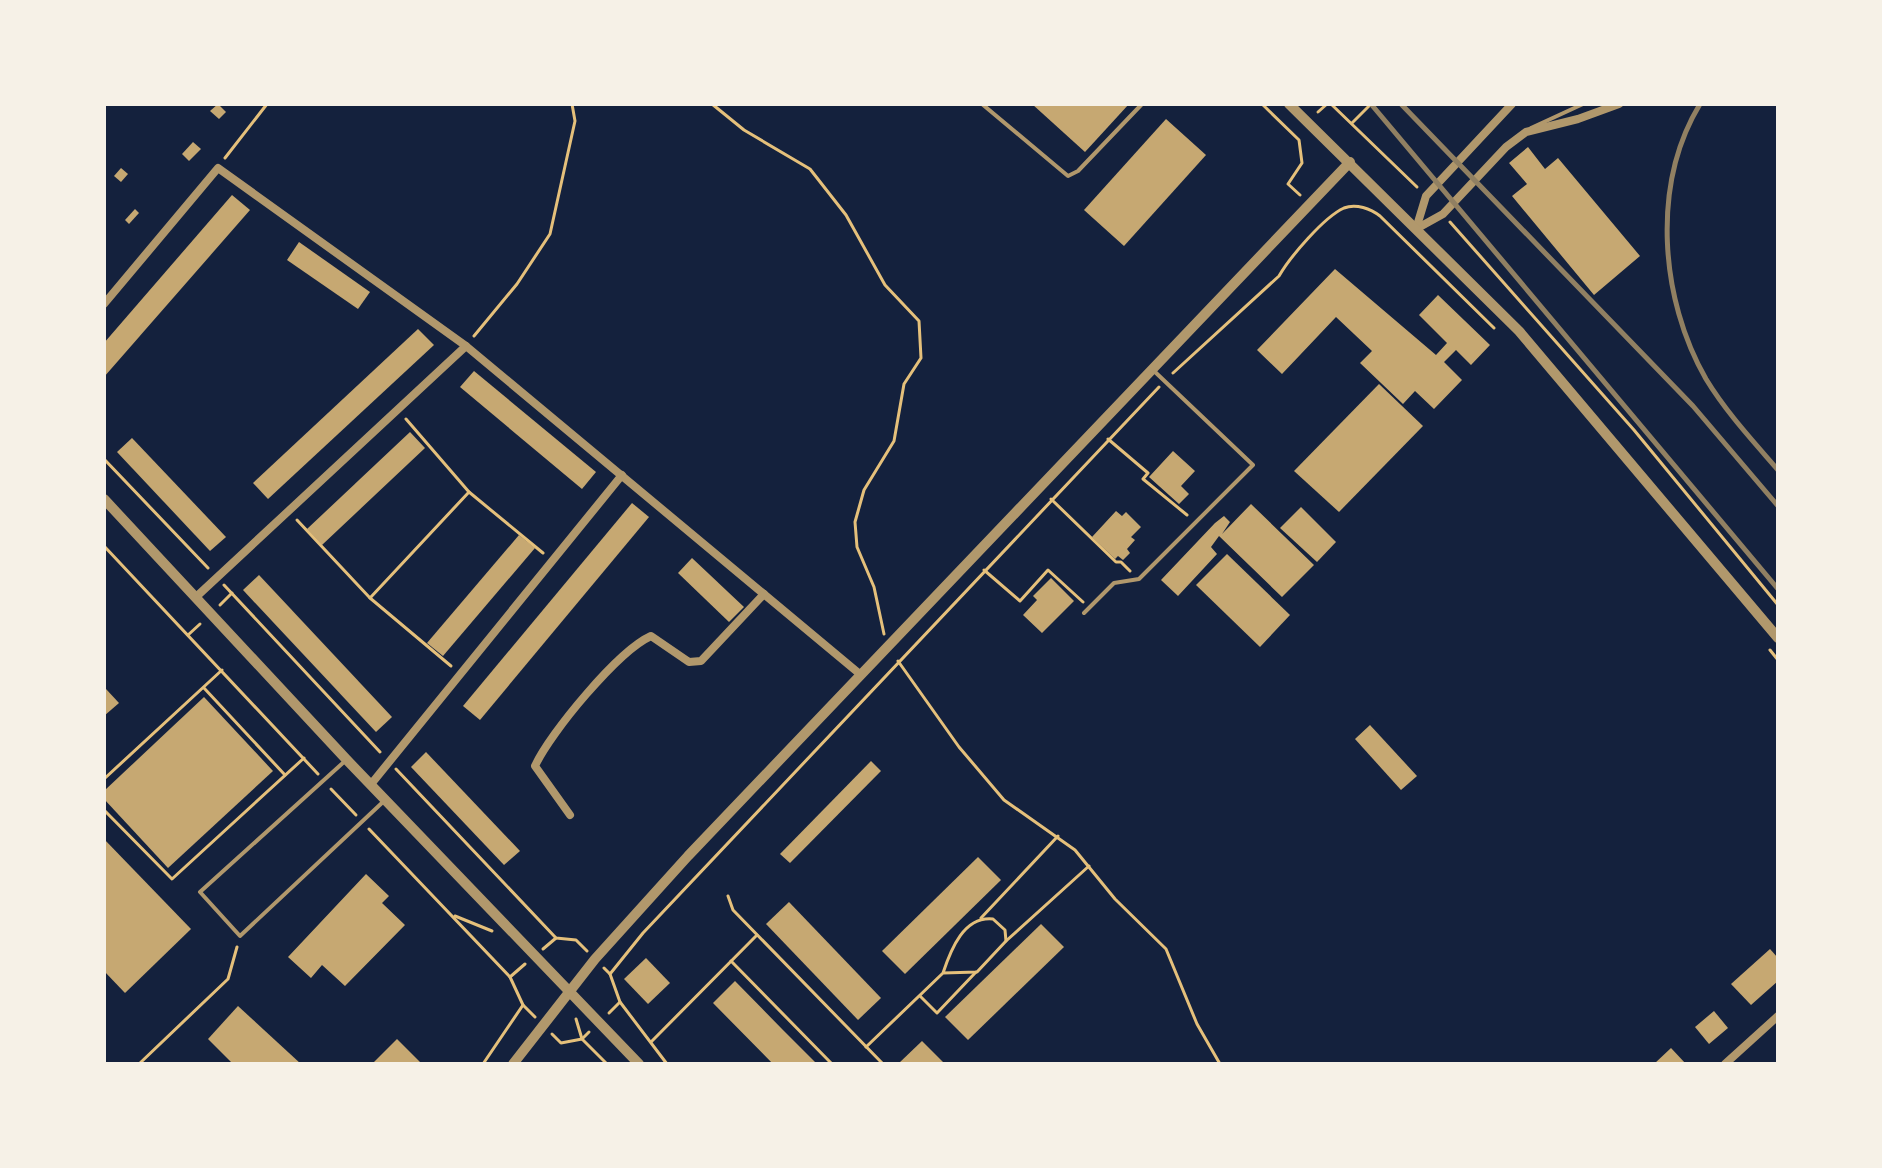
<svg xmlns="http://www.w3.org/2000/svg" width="1882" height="1168" font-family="'Space Grotesk',sans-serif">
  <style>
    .building { fill: #c6a872 }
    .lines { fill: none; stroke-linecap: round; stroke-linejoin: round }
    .path { stroke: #e5c07b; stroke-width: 3 }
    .service { stroke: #b1986c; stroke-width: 4 }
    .minor { stroke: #b1986c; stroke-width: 8 }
    .tertiary { stroke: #b1986c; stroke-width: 10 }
    .rail { stroke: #918062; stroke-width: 5 }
  </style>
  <rect width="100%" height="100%" fill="#14213d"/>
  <g class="building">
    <path d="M218 104 226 112 219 119 210 111Z"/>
    <path d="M1032 104H1129L1085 152Z"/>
    <path d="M1166 119 1206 155 1124 246 1084 210Z"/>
    <path d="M193 142 201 149 189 161 182 154Z"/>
    <path d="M1528 147 1545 169 1558 158 1640 256 1594 295 1512 196 1527 184 1509 163Z"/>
    <path d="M121 168 128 174 121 182 114 176Z"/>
    <path d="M232 195 250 210 104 377V343Z"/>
    <path d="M135 209 139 213 129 224 125 220Z"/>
    <path d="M299 242 370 292 358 309 287 260Z"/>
    <path d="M1335 269 1436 355 1447 343 1419 315 1438 295 1490 345 1471 365 1456 350 1444 362 1462 380 1434 409 1415 391 1403 404 1360 363 1372 351 1336 317 1282 374 1257 350Z"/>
    <path d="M418 329 434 345 268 499 253 483Z"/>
    <path d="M474 371 596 472 582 489 460 387Z"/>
    <path d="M1379 384 1423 426 1339 512 1294 471Z"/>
    <path d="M410 432 425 448 322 545 307 529Z"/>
    <path d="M132 438 226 537 210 551 117 452Z"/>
    <path d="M1173 451 1195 471 1181 486 1189 494 1179 504 1149 477Z"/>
    <path d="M632 503 649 517 480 720 463 706Z"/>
    <path d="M1251 504 1314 565 1282 597 1219 536 1211 547 1217 554 1178 596 1161 580 1215 523 1224 516 1230 522 1222 534Z"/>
    <path d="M1301 507 1336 542 1317 562 1280 528Z"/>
    <path d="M1116 511 1122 516 1126 512 1141 527 1131 537 1135 540 1127 549 1130 553 1123 560 1118 556 1115 559 1092 537Z"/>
    <path d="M519 535 535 548 443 656 427 643Z"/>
    <path d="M1227 554 1290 615 1260 647 1196 585Z"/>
    <path d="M692 558 744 607 729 622 678 573Z"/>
    <path d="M259 575 392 717 376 732 243 590Z"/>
    <path d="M1051 578 1074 601 1042 633 1023 615 1037 600 1033 596Z"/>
    <path d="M106 689 119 703 104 716V691Z"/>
    <path d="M204 697 273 771 168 868 104 799V791Z"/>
    <path d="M1370 725 1417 776 1401 790 1355 739Z"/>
    <path d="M426 752 520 851 504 865 411 767Z"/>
    <path d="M871 761 881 771 790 863 780 854Z"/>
    <path d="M104 839 191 929 125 993 104 971Z"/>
    <path d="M978 857 1001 880 905 974 882 951Z"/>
    <path d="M366 874 389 896 382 903 405 925 345 986 322 965 311 978 288 957Z"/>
    <path d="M789 902 881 998 858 1020 766 924Z"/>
    <path d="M1041 924 1064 947 968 1040 945 1017Z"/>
    <path d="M1770 949 1778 958V981L1751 1005 1731 984Z"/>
    <path d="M646 958 670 983 648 1004 624 979Z"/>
    <path d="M735 981 783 1030 817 1064H773L713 1003Z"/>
    <path d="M238 1006 301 1064H233L208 1039Z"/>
    <path d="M1714 1011 1728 1028 1709 1044 1695 1027Z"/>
    <path d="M397 1039 422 1064H372Z"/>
    <path d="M922 1041 945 1064H898Z"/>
    <path d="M1671 1048 1686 1064H1654Z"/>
  </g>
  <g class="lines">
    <g class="path">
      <path d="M712 104 744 130 810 169 846 215 885 285 919 321 921 358 904 384 894 441 864 490 855 522 857 547 874 587 884 634"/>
      <path d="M1262 104 1299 140 1302 163 1288 184 1300 195"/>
      <path d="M1331 104 1417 187"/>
      <path d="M1318 112 1327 104"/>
      <path d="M1352 123 1371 104"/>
      <path d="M225 158 267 104"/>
      <path d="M1450 222 1634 430 1778 605"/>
      <path d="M474 336 517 284 550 234 575 121 572 104"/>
      <path d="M1173 373 1279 276C1290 257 1324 217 1344 208 1356 203 1371 209 1380 216L1494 328"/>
      <path d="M406 419 469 492 543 553"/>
      <path d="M1108 439 1148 473 1143 479 1187 515"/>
      <path d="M104 459 208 568"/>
      <path d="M1051 499 1116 562H1121L1130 571"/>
      <path d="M297 520 370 598 451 666"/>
      <path d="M104 546 318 774"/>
      <path d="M984 570 1020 601 1048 570 1083 602"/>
      <path d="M224 585 380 752"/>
      <path d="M370 598 469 492"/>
      <path d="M220 605 232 593"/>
      <path d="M188 635 200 624"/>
      <path d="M1770 650 1778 660"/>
      <path d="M898 661 959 747 1004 800 1075 850 1115 899 1166 949 1197 1024 1220 1064"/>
      <path d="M204 688 285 775"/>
      <path d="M396 769 556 938 576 940 587 951"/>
      <path d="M104 779 222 670"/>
      <path d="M331 789 356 815"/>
      <path d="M104 810 172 879 304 758"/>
      <path d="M369 829 510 977 523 1005 535 1017"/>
      <path d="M728 896 733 910 883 1064"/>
      <path d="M455 916 492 931"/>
      <path d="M981 918 1058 836"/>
      <path d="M1006 941 1089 866"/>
      <path d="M543 949 556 938"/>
      <path d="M731 961 832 1064"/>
      <path d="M604 968 610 974 620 1002 667 1064"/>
      <path d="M610 974 643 933 1159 387"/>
      <path d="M510 977 525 964"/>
      <path d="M920 996 937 1013 976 972"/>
      <path d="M609 1013 620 1002"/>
      <path d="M576 1019 582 1039 607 1064"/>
      <path d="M552 1034 561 1043 582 1039 589 1032"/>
      <path d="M651 1042 757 935"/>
      <path d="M866 1047 943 973 977 972 1006 941 1005 930 993 919C964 916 951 949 943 973"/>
      <path d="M139 1064 228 979 237 947"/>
      <path d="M483 1064 523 1005"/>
    </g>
    <g class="service">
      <path d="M982 104 1068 176 1078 171 1142 104"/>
      <path d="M1531 128 1583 104"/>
      <path d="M1084 613 1114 583 1139 579 1253 465 1154 371"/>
      <path d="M345 761 200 892 240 936 384 801"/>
    </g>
    <g class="minor">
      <path d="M1416 229 1443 214 1506 147 1526 132 1578 119 1619 104"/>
      <path d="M1416 229 1426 196 1512 104"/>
      <path d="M104 304 218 168 466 346 861 675"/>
      <path d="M196 597 466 346"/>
      <path d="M372 783 622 475"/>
      <path d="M570 815 535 766C550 733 618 651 651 636L689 662 701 661 764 594"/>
      <path d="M1725 1064 1778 1016"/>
    </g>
    <g class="tertiary">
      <path d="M1289 104 1519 331 1778 638"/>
      <path d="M104 499 346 759 639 1064"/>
      <path d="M513 1064 595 959 688 856 1350 162"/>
    </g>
    <g class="rail">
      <path d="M1371 104 1778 589"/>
      <path d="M1401 104 1693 406 1778 506"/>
      <path d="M1700 104C1651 185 1660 299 1706 379 1726 412 1753 441 1778 470"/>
    </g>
  </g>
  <rect width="1882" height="1168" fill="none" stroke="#f6f1e7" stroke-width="212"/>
</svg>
